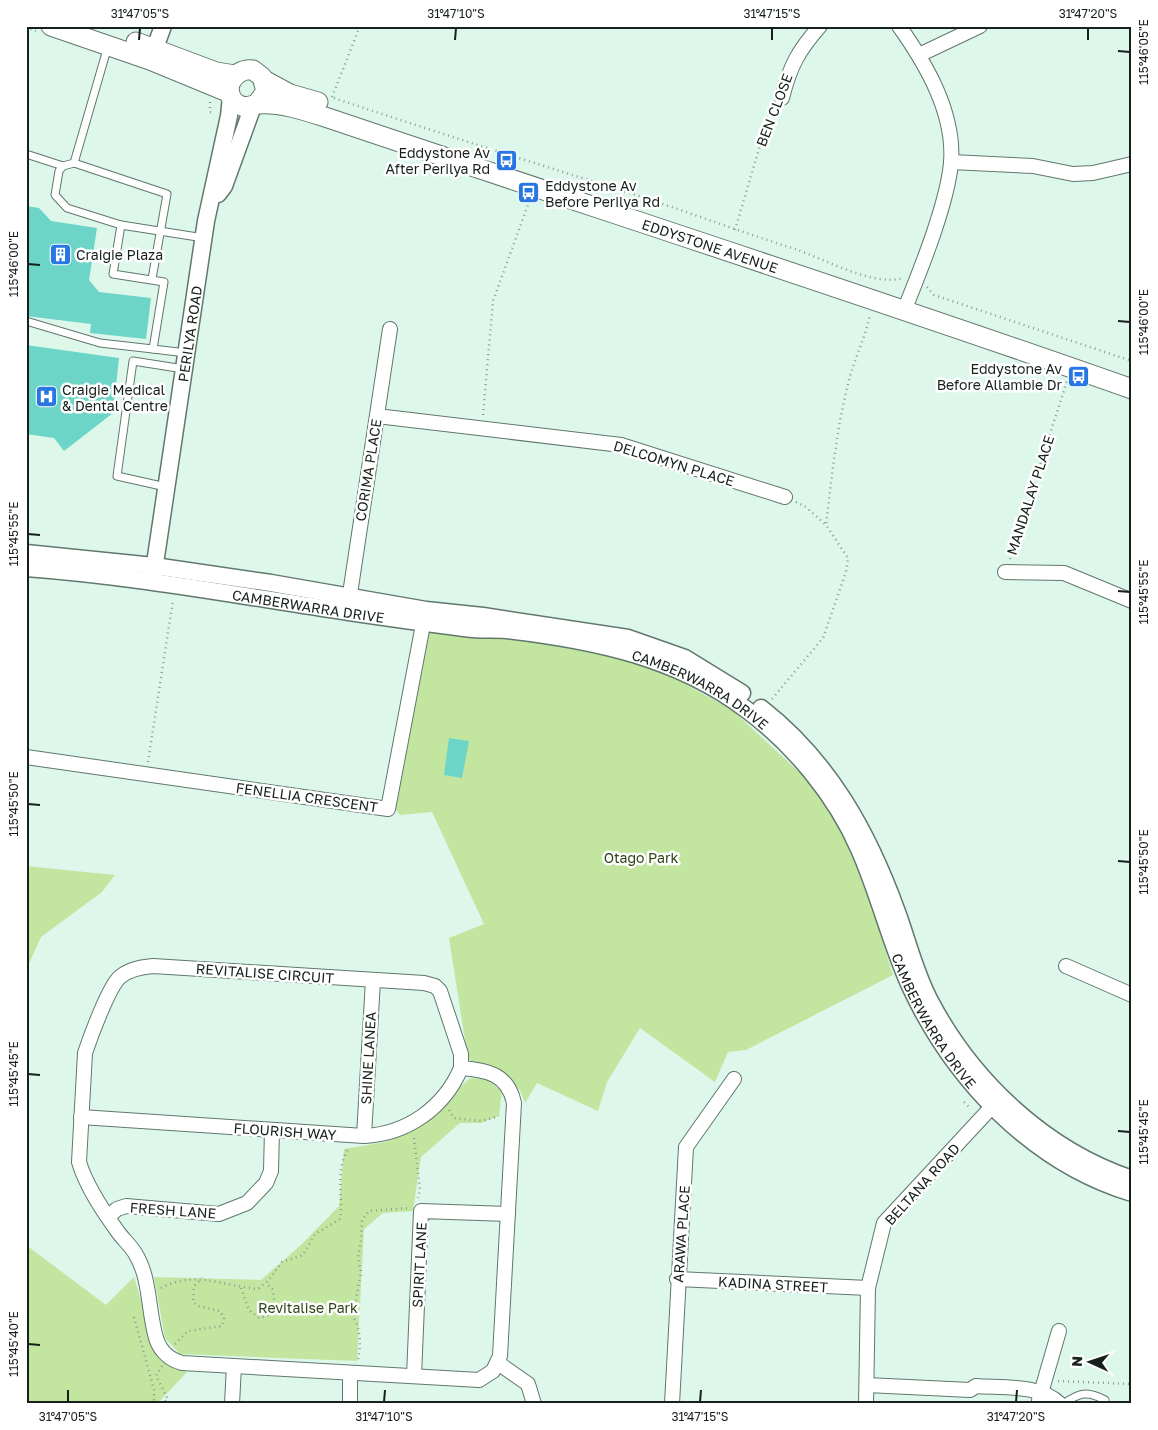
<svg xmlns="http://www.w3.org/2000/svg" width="1158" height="1430" font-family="'Golos Text',sans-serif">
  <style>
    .green { fill: #c2e6a0 }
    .building { fill: #6cd5c8 }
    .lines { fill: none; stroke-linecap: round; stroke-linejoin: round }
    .service-casing { stroke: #61776e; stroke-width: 9 }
    .minor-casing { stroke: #61776e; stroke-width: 16 }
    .tertiary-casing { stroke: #61776e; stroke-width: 19 }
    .secondary-casing { stroke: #61776e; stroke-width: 21 }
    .path { stroke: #899c93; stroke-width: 2.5; stroke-dasharray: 1 4; stroke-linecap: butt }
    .service { stroke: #fff; stroke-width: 7 }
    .minor { stroke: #fff; stroke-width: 14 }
    .tertiary { stroke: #fff; stroke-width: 16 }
    .secondary { stroke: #fff; stroke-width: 19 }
    .ticks { fill: none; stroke: #17201c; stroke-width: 2 }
    .labels { text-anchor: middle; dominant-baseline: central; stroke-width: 5; stroke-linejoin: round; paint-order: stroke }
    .street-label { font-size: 14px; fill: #17201c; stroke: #fff }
    .poi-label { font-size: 14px; fill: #17201c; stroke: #fff; text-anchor: start }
    .park-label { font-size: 14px; fill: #2f4514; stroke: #fff }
    .neatline { fill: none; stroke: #17201c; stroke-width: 2 }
    .ticks-label { font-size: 12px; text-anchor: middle; fill: #17201c }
  </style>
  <rect width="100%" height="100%" fill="#ddf7eb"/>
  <g class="green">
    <path d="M429 624 607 652 667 674 732 710 823 794 853 846 893 975 746 1050 728 1052 715 1082 640 1028 607 1082 598 1111 537 1083 525 1103 520 1090 468 1059 449 938 484 924 432 812 400 815 394 807Z"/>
    <path d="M26 866 115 875 102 892 41 937 26 970Z"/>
    <path d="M470 1078 486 1079 502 1091 499 1116 481 1123H460L421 1157 413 1211 383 1213 364 1229 357 1361 180 1354 165 1338 154 1277 261 1280 301 1245 339 1206 344 1149 385 1142 414 1129Z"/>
    <path d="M26 1245 106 1305 134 1277 158 1357 187 1372 157 1404H26Z"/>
  </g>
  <g class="building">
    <path d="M26 206 39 208 51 221 97 228 89 280 99 292 151 298 146 339 90 333 91 324 26 316Z"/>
    <path d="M26 345 119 358 113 413 64 451 54 438 26 434Z"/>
    <path d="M449 738 469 741 462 778 444 775Z"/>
  </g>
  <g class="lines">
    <defs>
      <g id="service">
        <path d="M26 154 63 166 74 163 108 46"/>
        <path d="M74 163 167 194 152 279"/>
        <path d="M63 166 59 171 55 195 67 208 121 225 204 238"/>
        <path d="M121 225 113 274 164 282 153 349 186 353"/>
        <path d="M26 321 100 343 153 349"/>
        <path d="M166 487 117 476 133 361 184 369"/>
        <path d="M1063 1404C1079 1393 1087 1390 1105 1400"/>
      </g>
      <g id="minor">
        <path d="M899 26C926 64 955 113 951 163 947 205 920 271 904 311"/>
        <path d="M919 55 980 26"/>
        <path d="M782 98C790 66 798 51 820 26"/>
        <path d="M951 162 1033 166 1073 174 1093 173 1132 164"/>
        <path d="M377 416 621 445 785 497"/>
        <path d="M1005 572 1064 573 1132 601"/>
        <path d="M348 607 390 329"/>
        <path d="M26 757 388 809 425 614"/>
        <path d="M153 966 424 983 435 986 440 991 461 1054V1068C487 1070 508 1074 514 1103L500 1356 493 1371 479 1380 182 1363C167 1359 158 1348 155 1334 148 1307 150 1277 135 1253 130 1245 123 1239 118 1232 103 1211 86 1186 79 1162L85 1053C90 1038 109 986 120 977 129 969 141 967 153 966Z"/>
        <path d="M1066 966 1132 995"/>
        <path d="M81 1117 364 1136C407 1134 444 1108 461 1068"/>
        <path d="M364 1136 373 980"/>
        <path d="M108 1217 117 1209 126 1206 219 1214 247 1203 266 1183 271 1171 272 1130"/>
        <path d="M677 1279 868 1288"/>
        <path d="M498 1363 528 1384 534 1404"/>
        <path d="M414 1376 421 1211 508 1214"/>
        <path d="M867 1385 970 1390 976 1386C1002 1388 1040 1384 1060 1404"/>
        <path d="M1039 1400 1059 1331"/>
        <path d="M232 1404 234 1366"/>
        <path d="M350 1404V1373"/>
        <path d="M672 1404 686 1147 734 1079"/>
        <path d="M866 1404 868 1288 884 1223 1000 1098"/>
      </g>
      <g id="tertiary">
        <path d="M151 59 163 26"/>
        <path d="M218 194 224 186 253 106"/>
        <path d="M26 553 154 566 271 583 426 610 483 616 628 638 685 658 742 693"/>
        <path id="s1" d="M26 568C135 576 241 596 349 612 390 618 431 624 473 629 484 630 496 629 507 630 593 640 677 657 747 710 794 745 836 796 859 849 879 894 890 942 910 986 953 1079 1032 1163 1132 1193"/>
        <path id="s2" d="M153 577 206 221 229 116 231 97"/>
        <path d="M761 708C829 761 868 832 897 912 908 942 915 973 930 1001 972 1081 1045 1150 1132 1179"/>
      </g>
      <g id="secondary">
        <path d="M51 26 150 60 230 93"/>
        <path d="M136 42 216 72 235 75"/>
        <path d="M264 80 290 94 318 102"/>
        <path id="s3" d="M257 104 266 91 262 77 253 70C232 67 219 95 239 105 247 109 251 105 258 104 282 102 309 112 331 119 598 209 866 295 1132 389"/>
      </g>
    </defs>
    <use href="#service" class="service-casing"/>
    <use href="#minor" class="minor-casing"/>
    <use href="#tertiary" class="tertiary-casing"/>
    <use href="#secondary" class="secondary-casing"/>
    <g class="path">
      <path d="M26 27 36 31"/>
      <path d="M332 97 360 26"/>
      <path d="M334 98C424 128 514 157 605 185 669 205 732 229 795 249 825 259 873 287 903 278"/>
      <path d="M210 102V112L214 113"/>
      <path d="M735 230 769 115 775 107"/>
      <path d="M927 287 934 295 1132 361"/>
      <path d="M483 415 493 301 529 202"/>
      <path d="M796 502 806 507 826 525"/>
      <path d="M1010 559 1067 381"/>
      <path d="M772 699 823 638 846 572 848 558 826 525C832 475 837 425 850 376 856 355 866 336 870 314"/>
      <path d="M148 762 173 600"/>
      <path d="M964 1102 971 1109"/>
      <path d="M449 1110 454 1118 482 1121 499 1116"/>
      <path d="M414 1138 420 1190 418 1198"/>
      <path d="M161 1288C194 1270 224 1286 258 1289L268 1281 282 1262 303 1255 315 1234 340 1219C344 1195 334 1170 349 1148"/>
      <path d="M241 1288 249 1310 259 1318 267 1316 275 1310 273 1290 266 1283"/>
      <path d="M134 1317 154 1390V1404"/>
      <path d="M175 1344 188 1331 222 1326 224 1318 220 1311 198 1306 193 1302 194 1286 202 1278"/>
      <path d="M358 1359C361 1346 361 1329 353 1317L361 1272 358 1258 361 1241 362 1220 369 1211 409 1208"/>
      <path d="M162 1366 156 1376 168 1399 162 1404"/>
      <path d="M1058 1381 1132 1384"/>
    </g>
    <use href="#service" class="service"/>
    <use href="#minor" class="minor"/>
    <use href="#tertiary" class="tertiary"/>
    <use href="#secondary" class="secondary"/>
  </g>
  <path class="ticks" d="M139 40 140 28M455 40 456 28M772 40V28M1088 40V28M1118 51 1130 52M28 264 40 265M1118 321 1130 322M28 534 40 535M1118 591 1130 592M28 804 40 805M1118 861 1130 862M28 1074 40 1075M1118 1131 1130 1132M28 1344 40 1345M68 1402V1390M384 1402 385 1390M700 1402 701 1390M1016 1402 1017 1390"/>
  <defs>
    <symbol id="bus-square" viewBox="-11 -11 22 22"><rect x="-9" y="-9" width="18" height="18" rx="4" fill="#2876e2" stroke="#fff"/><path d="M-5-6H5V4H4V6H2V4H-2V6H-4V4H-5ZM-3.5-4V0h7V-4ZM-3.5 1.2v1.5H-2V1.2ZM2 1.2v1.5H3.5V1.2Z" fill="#fff"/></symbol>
    <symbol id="building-square" viewBox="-11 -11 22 22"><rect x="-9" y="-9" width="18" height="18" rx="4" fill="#2876e2" stroke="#fff"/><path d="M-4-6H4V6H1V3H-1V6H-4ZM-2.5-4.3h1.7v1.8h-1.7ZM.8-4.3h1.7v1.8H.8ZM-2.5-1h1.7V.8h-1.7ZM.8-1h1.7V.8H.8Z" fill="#fff"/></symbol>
    <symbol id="hospital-square" viewBox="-11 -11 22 22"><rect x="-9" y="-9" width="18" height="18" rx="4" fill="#2876e2" stroke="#fff"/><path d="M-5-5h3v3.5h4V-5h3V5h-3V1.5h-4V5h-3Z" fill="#fff"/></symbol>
  </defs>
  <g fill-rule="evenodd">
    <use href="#bus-square" x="494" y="148" width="25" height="25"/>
    <use href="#bus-square" x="516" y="180" width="25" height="25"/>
    <use href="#building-square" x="48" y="242" width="25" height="25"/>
    <use href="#bus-square" x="1066" y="364" width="25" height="25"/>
    <use href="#hospital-square" x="34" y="384" width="25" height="25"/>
  </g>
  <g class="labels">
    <g class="street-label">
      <text transform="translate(774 110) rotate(-69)">BEN CLOSE</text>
      <text stroke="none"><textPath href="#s3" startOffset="590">EDDYSTONE AVENUE</textPath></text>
      <text stroke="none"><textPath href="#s2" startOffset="246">PERILYA ROAD</textPath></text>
      <text transform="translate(674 463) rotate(17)">DELCOMYN PLACE</text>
      <text transform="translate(368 470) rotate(-81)">CORIMA PLACE</text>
      <text transform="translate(1030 495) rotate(-72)">MANDALAY PLACE</text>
      <text stroke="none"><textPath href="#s1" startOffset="285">CAMBERWARRA DRIVE</textPath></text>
      <text stroke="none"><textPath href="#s1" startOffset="690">CAMBERWARRA DRIVE</textPath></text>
      <text transform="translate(307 797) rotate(8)">FENELLIA CRESCENT</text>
      <text transform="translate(265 973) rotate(4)">REVITALISE CIRCUIT</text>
      <text stroke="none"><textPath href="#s1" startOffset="1110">CAMBERWARRA DRIVE</textPath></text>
      <text transform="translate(368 1058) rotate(-87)">SHINE LANEA</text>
      <text transform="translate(285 1131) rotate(4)">FLOURISH WAY</text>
      <text transform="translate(922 1184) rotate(-48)">BELTANA ROAD</text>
      <text transform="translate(173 1210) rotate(4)">FRESH LANE</text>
      <text transform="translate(681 1234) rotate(-86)">ARAWA PLACE</text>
      <text transform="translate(419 1265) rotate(-87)">SPIRIT LANE</text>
      <text transform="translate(773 1284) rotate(3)">KADINA STREET</text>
    </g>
    <g class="poi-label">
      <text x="490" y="152" text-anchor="end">Eddystone Av<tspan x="490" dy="16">After Perilya Rd</tspan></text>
      <text x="545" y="185">Eddystone Av<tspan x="545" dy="16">Before Perilya Rd</tspan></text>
      <text x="76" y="254">Craigie Plaza</text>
      <text x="1062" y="368" text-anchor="end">Eddystone Av<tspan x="1062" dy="16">Before Allambie Dr</tspan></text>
      <text x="62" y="389">Craigie Medical<tspan x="62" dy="16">&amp; Dental Centre</tspan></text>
    </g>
    <g class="park-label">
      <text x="641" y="857">Otago Park</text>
      <text x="308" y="1307">Revitalise Park</text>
    </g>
  </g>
  <rect width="1158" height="1430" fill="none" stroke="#ffffff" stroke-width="55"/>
  <g transform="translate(1090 1362) rotate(273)" stroke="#ffffff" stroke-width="4" paint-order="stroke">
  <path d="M0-4L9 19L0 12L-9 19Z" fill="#17201c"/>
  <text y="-8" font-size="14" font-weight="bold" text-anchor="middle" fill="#17201c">N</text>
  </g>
  <rect x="28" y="28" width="1102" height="1374" class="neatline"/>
  <g class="ticks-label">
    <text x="140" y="18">31°47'05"S</text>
    <text x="456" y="18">31°47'10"S</text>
    <text x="772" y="18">31°47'15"S</text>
    <text x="1088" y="18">31°47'20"S</text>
    <text transform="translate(1144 52) rotate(-90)" y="4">115°46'05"E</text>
    <text transform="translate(14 264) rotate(-90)" y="4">115°46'00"E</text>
    <text transform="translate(1144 322) rotate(-90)" y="4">115°46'00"E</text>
    <text transform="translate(14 534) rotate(-90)" y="4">115°45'55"E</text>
    <text transform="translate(1144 592) rotate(-90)" y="4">115°45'55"E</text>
    <text transform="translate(14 804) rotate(-90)" y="4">115°45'50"E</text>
    <text transform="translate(1144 862) rotate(-90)" y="4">115°45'50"E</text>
    <text transform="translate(14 1074) rotate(-90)" y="4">115°45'45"E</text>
    <text transform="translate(1144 1132) rotate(-90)" y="4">115°45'45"E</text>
    <text transform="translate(14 1344) rotate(-90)" y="4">115°45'40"E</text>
    <text x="68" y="1421">31°47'05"S</text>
    <text x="384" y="1421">31°47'10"S</text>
    <text x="700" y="1421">31°47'15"S</text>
    <text x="1016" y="1421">31°47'20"S</text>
  </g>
</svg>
